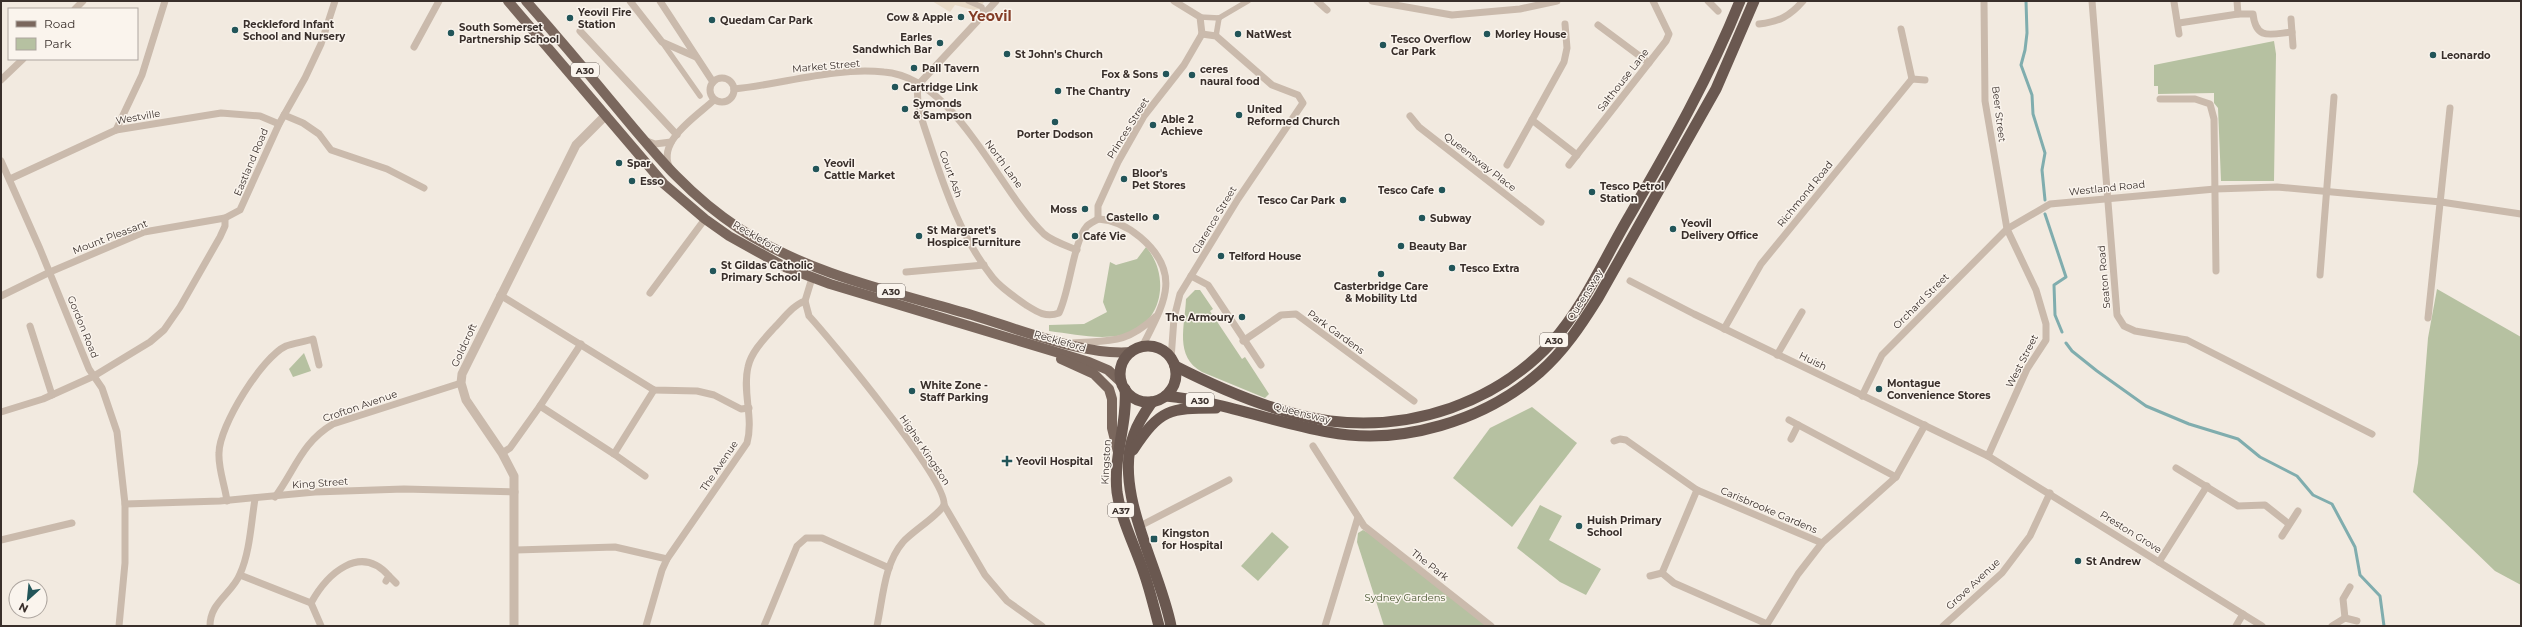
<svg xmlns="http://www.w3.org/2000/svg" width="2522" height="627" font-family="Montserrat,sans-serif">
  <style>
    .green { fill: #b6c1a1 }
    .plaza { fill: #e9dbc8 }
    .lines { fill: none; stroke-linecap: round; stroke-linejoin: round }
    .stream { stroke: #80adae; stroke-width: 3 }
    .pedestrian { stroke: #cabaac; stroke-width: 5.5 }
    .minor { stroke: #cabaac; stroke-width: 7 }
    .tertiary { stroke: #cabaac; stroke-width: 9 }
    .primary { stroke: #7a675d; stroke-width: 10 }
    .trunk { stroke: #6a5850; stroke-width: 11 }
    .poi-dot { fill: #225559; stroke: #faf4ed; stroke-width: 1.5 }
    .labels { text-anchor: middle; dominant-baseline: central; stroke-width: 3; stroke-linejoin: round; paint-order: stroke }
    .shield { fill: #faf4ed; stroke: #736a65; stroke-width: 1 }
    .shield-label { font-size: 9px; font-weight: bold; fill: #392f2b }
    .poi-label { font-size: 10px; font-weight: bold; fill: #392f2b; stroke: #faf4ed; text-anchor: start }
    .street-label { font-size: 10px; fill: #392f2b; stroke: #faf4ed }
    .park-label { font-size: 10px; fill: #485630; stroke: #faf4ed }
    .district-label { font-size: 14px; font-weight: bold; fill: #843d27; stroke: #faf4ed }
  </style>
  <rect width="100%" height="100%" fill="#f2eae0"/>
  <g class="green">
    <path d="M2274 41 2276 54 2274 181H2221L2218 108 2214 103V93L2158 94V86H2154V65Z"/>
    <path d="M1146 247C1171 276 1163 326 1122 335 1098 340 1073 334 1049 331V325L1084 324 1107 312 1103 302 1110 262 1116 265 1137 259Z"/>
    <path d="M2437 289 2521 337V585L2495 571 2413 492 2418 463 2428 338Z"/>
    <path d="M1195 290H1200L1213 309 1210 311 1242 359 1245 357 1269 394 1265 398 1202 372C1174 356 1185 326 1186 299Z"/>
    <path d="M304 353 311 371 293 377 289 369Z"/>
    <path d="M1532 407 1577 443 1512 527 1453 478 1490 428Z"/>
    <path d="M1540 505 1562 516 1549 540 1601 569 1586 595 1560 582 1517 548Z"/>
    <path d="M1363 530 1372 535 1487 626H1384L1357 542 1358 533Z"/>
    <path d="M1272 532 1289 547 1258 581 1241 566Z"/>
  </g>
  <path class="plaza" d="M932 1H969L984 2 977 11 955 5 950 12Z"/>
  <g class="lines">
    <g class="stream">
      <path d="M2026 1 2027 33 2025 50 2021 65 2032 95 2033 114 2045 153 2042 170 2045 200"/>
      <path d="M2045 214 2066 277 2054 285 2055 315 2062 332"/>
      <path d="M2066 343 2072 351 2097 371 2146 406 2189 424 2238 439 2260 457 2297 476 2313 495 2332 504 2355 547 2360 575 2380 596 2384 626"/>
    </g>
    <g class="pedestrian">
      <path d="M968 1 982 7 983 12"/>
      <path d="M1200 17 1219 18"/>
      <path d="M1219 18 1248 1"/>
      <path d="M1216 36 1219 18"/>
      <path d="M662 42 700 96"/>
    </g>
    <g class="minor">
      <path d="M630 1 662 42 696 57"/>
      <path d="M660 1 713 82"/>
      <path d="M1174 1 1200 17 1202 34"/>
      <path d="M1317 1 1327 10"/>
      <path d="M1372 1 1452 15 1520 9 1557 1"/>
      <path d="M1708 1 1718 11"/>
      <path d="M1984 1 1985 101 2007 229 2036 290 2046 324V340L2027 369 1988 456"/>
      <path d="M2092 1 2117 315 2124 326 2135 331 2187 340 2372 434"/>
      <path d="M2237 1 2238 14"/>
      <path d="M2174 2 2179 34"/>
      <path d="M75 9 83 1"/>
      <path d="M2291 19 2293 46"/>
      <path d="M2179 23 2238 14H2253C2256 41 2271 34 2292 32"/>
      <path d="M1565 24 1567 48 1564 62 1532 120 1577 155"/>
      <path d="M1759 24C1779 22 1790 16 1803 1"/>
      <path d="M1598 25 1649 63"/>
      <path d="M1901 29 1912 79"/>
      <path d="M580 31 677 135"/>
      <path d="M414 47 439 1"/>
      <circle cx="722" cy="90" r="12"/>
      <path d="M1912 79 1925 80"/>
      <path d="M1 80 23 59"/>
      <path d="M918 85C915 105 924 125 930 144 945 190 962 239 993 278 1002 289 1015 297 1026 305 1037 312 1046 318 1059 313 1070 291 1073 242 1087 226 1090 223 1095 221 1098 219"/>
      <path d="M918 85 996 1"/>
      <path d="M734 89C784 84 833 67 884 72 955 77 998 190 1044 234 1052 241 1067 246 1077 250"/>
      <path d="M2160 99H2195L2210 104 2214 119 2216 271"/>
      <path d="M284 115 303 123 319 134 331 150 387 169 424 188"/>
      <path d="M1410 116 1419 127 1541 222"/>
      <path d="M116 130 142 75 165 1"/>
      <path d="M644 140 655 144 671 142"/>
      <path d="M1 161 40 249 89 369 102 388 117 432 125 504V563L119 626"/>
      <path d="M1507 165 1532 120"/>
      <path d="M1569 165 1666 41 1669 34 1653 1"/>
      <path d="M669 166C658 140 697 116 714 100"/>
      <path d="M10 179 116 130 221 113 260 116 279 124"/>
      <path d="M1098 219V206L1118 162 1144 116 1184 65 1202 34"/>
      <path d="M1098 219C1114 220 1128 227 1140 237 1184 274 1163 305 1142 347"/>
      <path d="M906 272 984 265"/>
      <path d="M2320 275 2334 97"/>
      <path d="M1191 276 1208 285 1261 365"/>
      <path d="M812 278 805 301 809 316C831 340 948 481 944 505L985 575 1007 601 1042 626"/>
      <path d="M1630 281 1694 314 1988 456 2262 626"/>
      <path d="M650 293 705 219"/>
      <path d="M500 295 654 390 697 391 714 395 741 409 749 408"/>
      <path d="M1 296 50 272 144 232 225 218 240 210 279 124 305 78 321 44 335 1"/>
      <path d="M2428 318 2450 108"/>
      <path d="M30 326 52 395"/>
      <path d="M1724 329 1761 264 1912 79"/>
      <path d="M1243 341 1281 315 1296 314 1414 401"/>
      <path d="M1072 343C1109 340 1125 345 1155 317"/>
      <path d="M1777 355 1802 312"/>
      <path d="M1171 359 1174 318 1180 294 1238 199 1303 103 1298 95 1272 85 1216 36 1202 34"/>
      <path d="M1862 396 1882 355 2007 229 2050 204 2215 189 2277 187 2441 202 2521 214"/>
      <path d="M540 406 581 344"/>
      <path d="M1 412 43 399 94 376 150 342 164 330 180 307 220 237 225 226V218"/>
      <path d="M1789 420 1896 477"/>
      <path d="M1791 439 1798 425"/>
      <path d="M1614 441 1620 439 1626 440 1697 490 1822 543"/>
      <path d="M1313 446 1364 526 1491 626"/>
      <path d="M502 453 510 448 540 406 614 454"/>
      <path d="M2176 468 2238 506 2265 505 2289 524"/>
      <path d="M645 476 614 454 654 390"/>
      <path d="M275 497C295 470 302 442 333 424L461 383"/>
      <path d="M227 501C225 486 218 468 219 453 219 426 262 357 286 346 294 343 304 342 313 339L319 365"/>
      <path d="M125 504 220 501 315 492 404 489 515 492"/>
      <path d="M1140 526 1229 480"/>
      <path d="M2282 536 2298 511"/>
      <path d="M1 540 72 523"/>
      <path d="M516 550 615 547 667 559"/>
      <path d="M2159 562 2207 486"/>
      <path d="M1662 573 1674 583 1767 624"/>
      <path d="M1662 573 1697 490"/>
      <path d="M240 575 311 603 321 626"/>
      <path d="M389 576 396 583"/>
      <path d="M1650 576 1662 573"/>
      <path d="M311 603C327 574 360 543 389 576L386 581"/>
      <path d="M2345 618 2343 599 2350 587"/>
      <path d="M210 626C210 602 232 594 240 574 250 552 251 523 255 499"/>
      <path d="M646 626 662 570 667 559 747 443C754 418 742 392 748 367 751 352 765 338 775 327 784 318 793 305 805 301"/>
      <path d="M764 626 797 546 806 538H822L889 568"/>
      <path d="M877 626C883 598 884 564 903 542 913 531 939 515 944 505"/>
      <path d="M1325 626 1358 517"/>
      <path d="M1766 626 1798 574 1822 543 1896 477 1925 425"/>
      <path d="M1943 626 2002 573 2030 536 2050 493"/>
      <path d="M2236 626 2243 614"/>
      <path d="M2332 626 2345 618 2357 621"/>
    </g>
    <path class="tertiary" d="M514 626V476L502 453 466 400 461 383 462 374 576 145 606 115"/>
    <g class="primary">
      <path d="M508 1 664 184 705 219 729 236 785 267 830 284 1089 362 1108 370 1121 382"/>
      <path d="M526 1C555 34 583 67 611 101 652 150 685 193 740 229 808 274 894 292 972 315 1018 329 1084 356 1131 352"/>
      <path d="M1061 359 1094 374 1109 389 1112 399V428L1118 452"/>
    </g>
    <g class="trunk">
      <circle cx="1148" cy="374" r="28"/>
      <path d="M1175 366C1220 389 1279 414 1330 421 1412 431 1496 403 1552 342 1585 305 1605 257 1630 215 1670 146 1710 76 1740 1"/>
      <path d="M1125 389C1128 423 1113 456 1117 492 1121 520 1135 546 1144 573 1150 590 1154 608 1159 626"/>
      <path d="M1166 396C1222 402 1273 422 1328 432 1401 446 1484 421 1540 372 1564 351 1581 325 1598 298L1716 89 1754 1"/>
      <path d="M1152 402C1145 412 1138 422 1134 434 1112 491 1160 568 1171 626"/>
      <path d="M1133 450C1160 409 1169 408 1216 408"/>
    </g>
  </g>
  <g class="poi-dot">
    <circle cx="961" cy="17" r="4"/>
    <circle cx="570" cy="18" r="4"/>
    <circle cx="712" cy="20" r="4"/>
    <circle cx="235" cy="30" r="4"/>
    <circle cx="451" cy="33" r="4"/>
    <circle cx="1238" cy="34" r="4"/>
    <circle cx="1487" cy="34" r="4"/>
    <circle cx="940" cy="43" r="4"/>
    <circle cx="1383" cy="45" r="4"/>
    <circle cx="1007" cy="54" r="4"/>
    <circle cx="2433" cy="55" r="4"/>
    <circle cx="914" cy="68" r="4"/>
    <circle cx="1166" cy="74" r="4"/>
    <circle cx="1192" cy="75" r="4"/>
    <circle cx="895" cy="87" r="4"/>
    <circle cx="1058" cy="91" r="4"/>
    <circle cx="905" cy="109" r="4"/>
    <circle cx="1239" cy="115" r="4"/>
    <circle cx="1055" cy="122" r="4"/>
    <circle cx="1153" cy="125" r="4"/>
    <circle cx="619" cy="163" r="4"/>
    <circle cx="816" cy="169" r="4"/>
    <circle cx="1124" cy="179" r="4"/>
    <circle cx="632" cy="181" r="4"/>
    <circle cx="1442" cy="190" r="4"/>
    <circle cx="1592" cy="192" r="4"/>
    <circle cx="1343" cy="200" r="4"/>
    <circle cx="1085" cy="209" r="4"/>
    <circle cx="1156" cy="217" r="4"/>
    <circle cx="1422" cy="218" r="4"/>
    <circle cx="1673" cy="229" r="4"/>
    <circle cx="919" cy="236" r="4"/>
    <circle cx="1075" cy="236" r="4"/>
    <circle cx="1401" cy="246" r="4"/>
    <circle cx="1221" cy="256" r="4"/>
    <circle cx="1452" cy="268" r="4"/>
    <circle cx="713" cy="271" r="4"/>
    <circle cx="1381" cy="274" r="4"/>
    <circle cx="1242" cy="317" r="4"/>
    <circle cx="1879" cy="389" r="4"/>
    <circle cx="912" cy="391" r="4"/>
    <path d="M1005 455h4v4h4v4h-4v4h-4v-4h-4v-4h4z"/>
    <circle cx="1579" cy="526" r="4"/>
    <rect x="1150" y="535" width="8" height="8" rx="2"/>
    <circle cx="2078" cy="561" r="4"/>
  </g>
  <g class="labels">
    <g class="shield">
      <rect x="571" y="63" width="28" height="14" rx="3"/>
      <rect x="877" y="284" width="28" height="14" rx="3"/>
      <rect x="1540" y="333" width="28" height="14" rx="3"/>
      <rect x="1186" y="393" width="28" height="14" rx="3"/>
      <rect x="1108" y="503" width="26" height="14" rx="3"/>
    </g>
    <g class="shield-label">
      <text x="585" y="70">A30</text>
      <text x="891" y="291">A30</text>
      <text x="1554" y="340">A30</text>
      <text x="1200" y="400">A30</text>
      <text x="1121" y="510">A37</text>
    </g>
    <g class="poi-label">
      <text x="578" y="12">Yeovil Fire<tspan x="578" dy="12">Station</tspan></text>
      <text x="953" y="17" text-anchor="end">Cow &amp; Apple</text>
      <text x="720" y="20">Quedam Car Park</text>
      <text x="243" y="24">Reckleford Infant<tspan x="243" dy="12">School and Nursery</tspan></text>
      <text x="459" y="27">South Somerset<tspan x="459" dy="12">Partnership School</tspan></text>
      <text x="1246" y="34">NatWest</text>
      <text x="1495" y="34">Morley House</text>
      <text x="932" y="37" text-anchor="end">Earles<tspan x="932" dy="12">Sandwhich Bar</tspan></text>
      <text x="1391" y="39">Tesco Overflow<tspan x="1391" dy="12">Car Park</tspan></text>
      <text x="1015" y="54">St John's Church</text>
      <text x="2441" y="55">Leonardo</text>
      <text x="922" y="68">Pall Tavern</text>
      <text x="1200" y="69">ceres<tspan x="1200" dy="12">naural food</tspan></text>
      <text x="1158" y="74" text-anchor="end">Fox &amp; Sons</text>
      <text x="903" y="87">Cartridge Link</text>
      <text x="1066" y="91">The Chantry</text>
      <text x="913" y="103">Symonds<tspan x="913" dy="12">&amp; Sampson</tspan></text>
      <text x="1247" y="109">United<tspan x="1247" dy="12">Reformed Church</tspan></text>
      <text x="1161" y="119">Able 2<tspan x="1161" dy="12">Achieve</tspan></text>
      <text x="1055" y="134" text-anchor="middle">Porter Dodson</text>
      <text x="627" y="163">Spar</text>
      <text x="824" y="163">Yeovil<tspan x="824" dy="12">Cattle Market</tspan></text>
      <text x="1132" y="173">Bloor's<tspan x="1132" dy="12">Pet Stores</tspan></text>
      <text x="640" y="181">Esso</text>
      <text x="1600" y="186">Tesco Petrol<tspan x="1600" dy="12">Station</tspan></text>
      <text x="1434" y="190" text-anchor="end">Tesco Cafe</text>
      <text x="1335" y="200" text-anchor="end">Tesco Car Park</text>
      <text x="1077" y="209" text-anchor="end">Moss</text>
      <text x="1148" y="217" text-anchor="end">Castello</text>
      <text x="1430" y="218">Subway</text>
      <text x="1681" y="223">Yeovil<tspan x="1681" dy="12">Delivery Office</tspan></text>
      <text x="927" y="230">St Margaret's<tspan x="927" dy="12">Hospice Furniture</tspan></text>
      <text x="1083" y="236">Café Vie</text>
      <text x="1409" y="246">Beauty Bar</text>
      <text x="1229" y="256">Telford House</text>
      <text x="721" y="265">St Gildas Catholic<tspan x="721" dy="12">Primary School</tspan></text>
      <text x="1460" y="268">Tesco Extra</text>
      <text x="1381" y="286" text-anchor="middle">Casterbridge Care<tspan x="1381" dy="12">&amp; Mobility Ltd</tspan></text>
      <text x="1234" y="317" text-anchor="end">The Armoury</text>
      <text x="1887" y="383">Montague<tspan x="1887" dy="12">Convenience Stores</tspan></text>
      <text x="920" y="385">White Zone -<tspan x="920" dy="12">Staff Parking</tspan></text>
      <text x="1016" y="461">Yeovil Hospital</text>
      <text x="1587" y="520">Huish Primary<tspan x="1587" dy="12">School</tspan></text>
      <text x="1162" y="533">Kingston<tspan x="1162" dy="12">for Hospital</tspan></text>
      <text x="2086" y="561">St Andrew</text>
    </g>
    <g class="street-label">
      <text transform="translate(826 66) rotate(-5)">Market Street</text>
      <text transform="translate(1623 80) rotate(-52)">Salthouse Lane</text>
      <text transform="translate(1999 114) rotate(83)">Beer Street</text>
      <text transform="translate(138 117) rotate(-10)">Westville</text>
      <text transform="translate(1128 128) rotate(-58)">Princes Street</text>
      <text transform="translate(251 162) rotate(-67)">Eastland Road</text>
      <text transform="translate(1480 162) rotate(38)">Queensway Place</text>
      <text transform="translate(1004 164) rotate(54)">North Lane</text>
      <text transform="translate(951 174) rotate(70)">Court Ash</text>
      <text transform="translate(2107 188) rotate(-6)">Westland Road</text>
      <text transform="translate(1805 194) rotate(-51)">Richmond Road</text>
      <text transform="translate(1214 220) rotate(-59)">Clarence Street</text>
      <text transform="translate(110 237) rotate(-21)">Mount Pleasant</text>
      <text transform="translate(757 237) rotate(30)">Reckleford</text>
      <text transform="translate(2104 277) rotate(-95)">Seaton Road</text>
      <text transform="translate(1585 295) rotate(-58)">Queensway</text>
      <text transform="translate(1921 301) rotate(-45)">Orchard Street</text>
      <text transform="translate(83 327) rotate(68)">Gordon Road</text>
      <text transform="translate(1336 332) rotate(36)">Park Gardens</text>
      <text transform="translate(1060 341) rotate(16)">Reckleford</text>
      <text transform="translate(464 345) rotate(-65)">Goldcroft</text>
      <text transform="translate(1813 361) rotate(26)">Huish</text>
      <text transform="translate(2022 361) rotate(-63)">West Street</text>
      <text transform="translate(360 406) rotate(-19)">Crofton Avenue</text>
      <text transform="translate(1302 413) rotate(14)">Queensway</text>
      <text transform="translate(925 450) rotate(56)">Higher Kingston</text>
      <text transform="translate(1106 462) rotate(-87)">Kingston</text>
      <text transform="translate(719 466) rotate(-56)">The Avenue</text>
      <text transform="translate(320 483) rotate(-4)">King Street</text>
      <text transform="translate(1769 510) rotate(23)">Carisbrooke Gardens</text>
      <text transform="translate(2131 532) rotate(32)">Preston Grove</text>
      <text transform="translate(1430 565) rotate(38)">The Park</text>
      <text transform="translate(1973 584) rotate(-43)">Grove Avenue</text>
    </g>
    <g class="park-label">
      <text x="1405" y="597">Sydney Gardens</text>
    </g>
    <g class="district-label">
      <text x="990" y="16">Yeovil</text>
    </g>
  </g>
  <rect width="2522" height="627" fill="none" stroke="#392f2b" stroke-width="4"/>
  <rect x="8" y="8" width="130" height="52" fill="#faf4ed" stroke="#ada59f"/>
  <rect x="16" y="21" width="20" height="6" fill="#7a675d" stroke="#ada59f"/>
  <text x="44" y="28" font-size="12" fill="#392f2b">Road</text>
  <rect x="16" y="38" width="20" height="12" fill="#b6c1a1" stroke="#ada59f"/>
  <text x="44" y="48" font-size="12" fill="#392f2b">Park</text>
  <g transform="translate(28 599) rotate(207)"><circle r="19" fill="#faf4ed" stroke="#ada59f"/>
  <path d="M0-3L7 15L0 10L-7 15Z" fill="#225559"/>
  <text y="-6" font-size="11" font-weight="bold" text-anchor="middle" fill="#392f2b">N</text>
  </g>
</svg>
